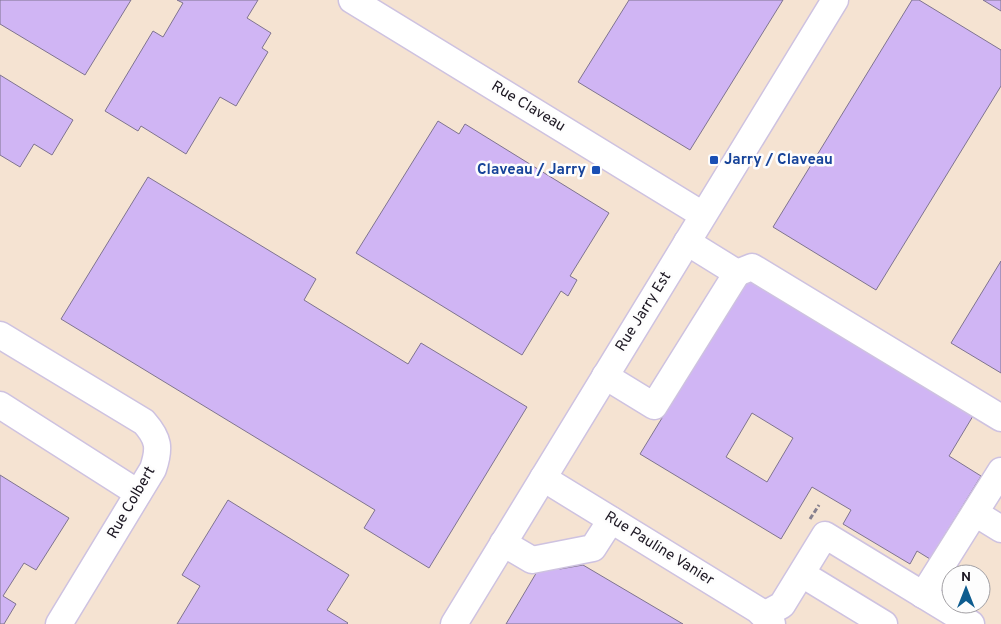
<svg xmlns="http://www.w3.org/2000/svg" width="1001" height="624" font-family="Overpass,sans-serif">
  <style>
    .industrial { fill: #f5e3d2; fill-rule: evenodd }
    .building { fill: #d0b5f4; stroke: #7f748f; fill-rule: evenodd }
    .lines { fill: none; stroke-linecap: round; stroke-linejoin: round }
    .minor-casing { stroke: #cec2e0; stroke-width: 29 }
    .path { stroke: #857f8e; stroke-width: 3; stroke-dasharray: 5 2.5; stroke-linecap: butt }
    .minor { stroke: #fff; stroke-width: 26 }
    .transit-dot { fill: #1a4fb4; stroke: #fdfdfd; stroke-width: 2 }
    .labels { text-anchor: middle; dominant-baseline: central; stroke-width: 5; stroke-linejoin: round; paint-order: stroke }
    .street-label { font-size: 15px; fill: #1c1722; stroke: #fdfdfd }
    .transit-label { font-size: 15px; font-weight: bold; fill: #164399; stroke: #fdfdfd; text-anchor: start }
  </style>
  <rect width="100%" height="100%" fill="#f4ecff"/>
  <path class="industrial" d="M0 0H1001V624H0ZM951 574H981V604H951Z"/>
  <g class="building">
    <path d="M0 0H131L85 75 0 24Z"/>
    <path d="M177 0H258L247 18 271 33 262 48 268 52 236 106 220 97 186 154 141 126 138 131 105 111 153 31 163 37 183 3Z"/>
    <path d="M629 0H783L690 150 578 82Z"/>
    <path d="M912 0H919L1001 50V86L876 290 773 227Z"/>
    <path d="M983 0H1001V11Z"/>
    <path d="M0 75 73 120 52 155 34 144 20 167 0 155Z"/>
    <path d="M438 121 459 134 465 124 609 213 570 276 577 280 568 296 561 291 522 355 356 253Z"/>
    <path d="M148 177 316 279 304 300 408 364 421 343 527 407 429 568 364 528 375 510 61 319Z"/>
    <path d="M1001 261V373L951 343Z"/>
    <path d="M747 279 973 416 949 456 981 476 930 559 917 551 910 564 843 524 851 510 812 487 781 539 640 454ZM752 413 793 438 767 482 726 457Z"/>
    <path d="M0 475 69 518 36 570 24 563 3 596 16 604 4 624H0Z"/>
    <path d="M228 500 349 575 327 610 348 623 347 624H177L200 586 182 575Z"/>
    <path d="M583 565 683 624H506L538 570 554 566 560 569Z"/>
  </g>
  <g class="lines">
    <defs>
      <g id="minor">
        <path d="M352 0 703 215"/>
        <path d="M737 273 752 267 1001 418"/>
        <path d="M0 335 144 422C159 439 160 448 153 469L59 624"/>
        <path d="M605 376 654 406 737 273 687 242"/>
        <path d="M0 405 138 493"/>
        <path d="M543 478 758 610 772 624"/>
        <path d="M975 513 1001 529"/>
        <path d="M503 543 532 560 593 548 611 520"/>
        <path d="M802 574 884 624"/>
        <path d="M923 595 1001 471"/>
        <path d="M764 615 782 605 825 535 971 624"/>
        <path d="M454 624 835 0"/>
      </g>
    </defs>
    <use href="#minor" class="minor-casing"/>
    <path class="path" d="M810 519 819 505"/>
    <use href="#minor" class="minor"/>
  </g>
  <g class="transit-dot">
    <rect x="709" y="155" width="10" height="10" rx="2.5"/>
    <rect x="591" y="165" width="10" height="10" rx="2.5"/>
  </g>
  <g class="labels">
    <g class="street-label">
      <text transform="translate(528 107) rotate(31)">Rue Claveau</text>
      <text transform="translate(644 312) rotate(-58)">Rue Jarry Est</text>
      <text transform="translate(132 503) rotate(-60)">Rue Colbert</text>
      <text transform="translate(659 549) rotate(32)">Rue Pauline Vanier</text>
    </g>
    <g class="transit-label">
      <text x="724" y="160">Jarry / Claveau</text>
      <text x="586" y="170" text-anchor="end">Claveau / Jarry</text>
    </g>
  </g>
  <g transform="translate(966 589)"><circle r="24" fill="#fdfdfd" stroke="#a3a1a5"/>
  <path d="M0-4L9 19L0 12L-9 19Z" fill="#0d5c8f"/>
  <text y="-8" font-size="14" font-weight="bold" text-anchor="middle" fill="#1c1722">N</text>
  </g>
</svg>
